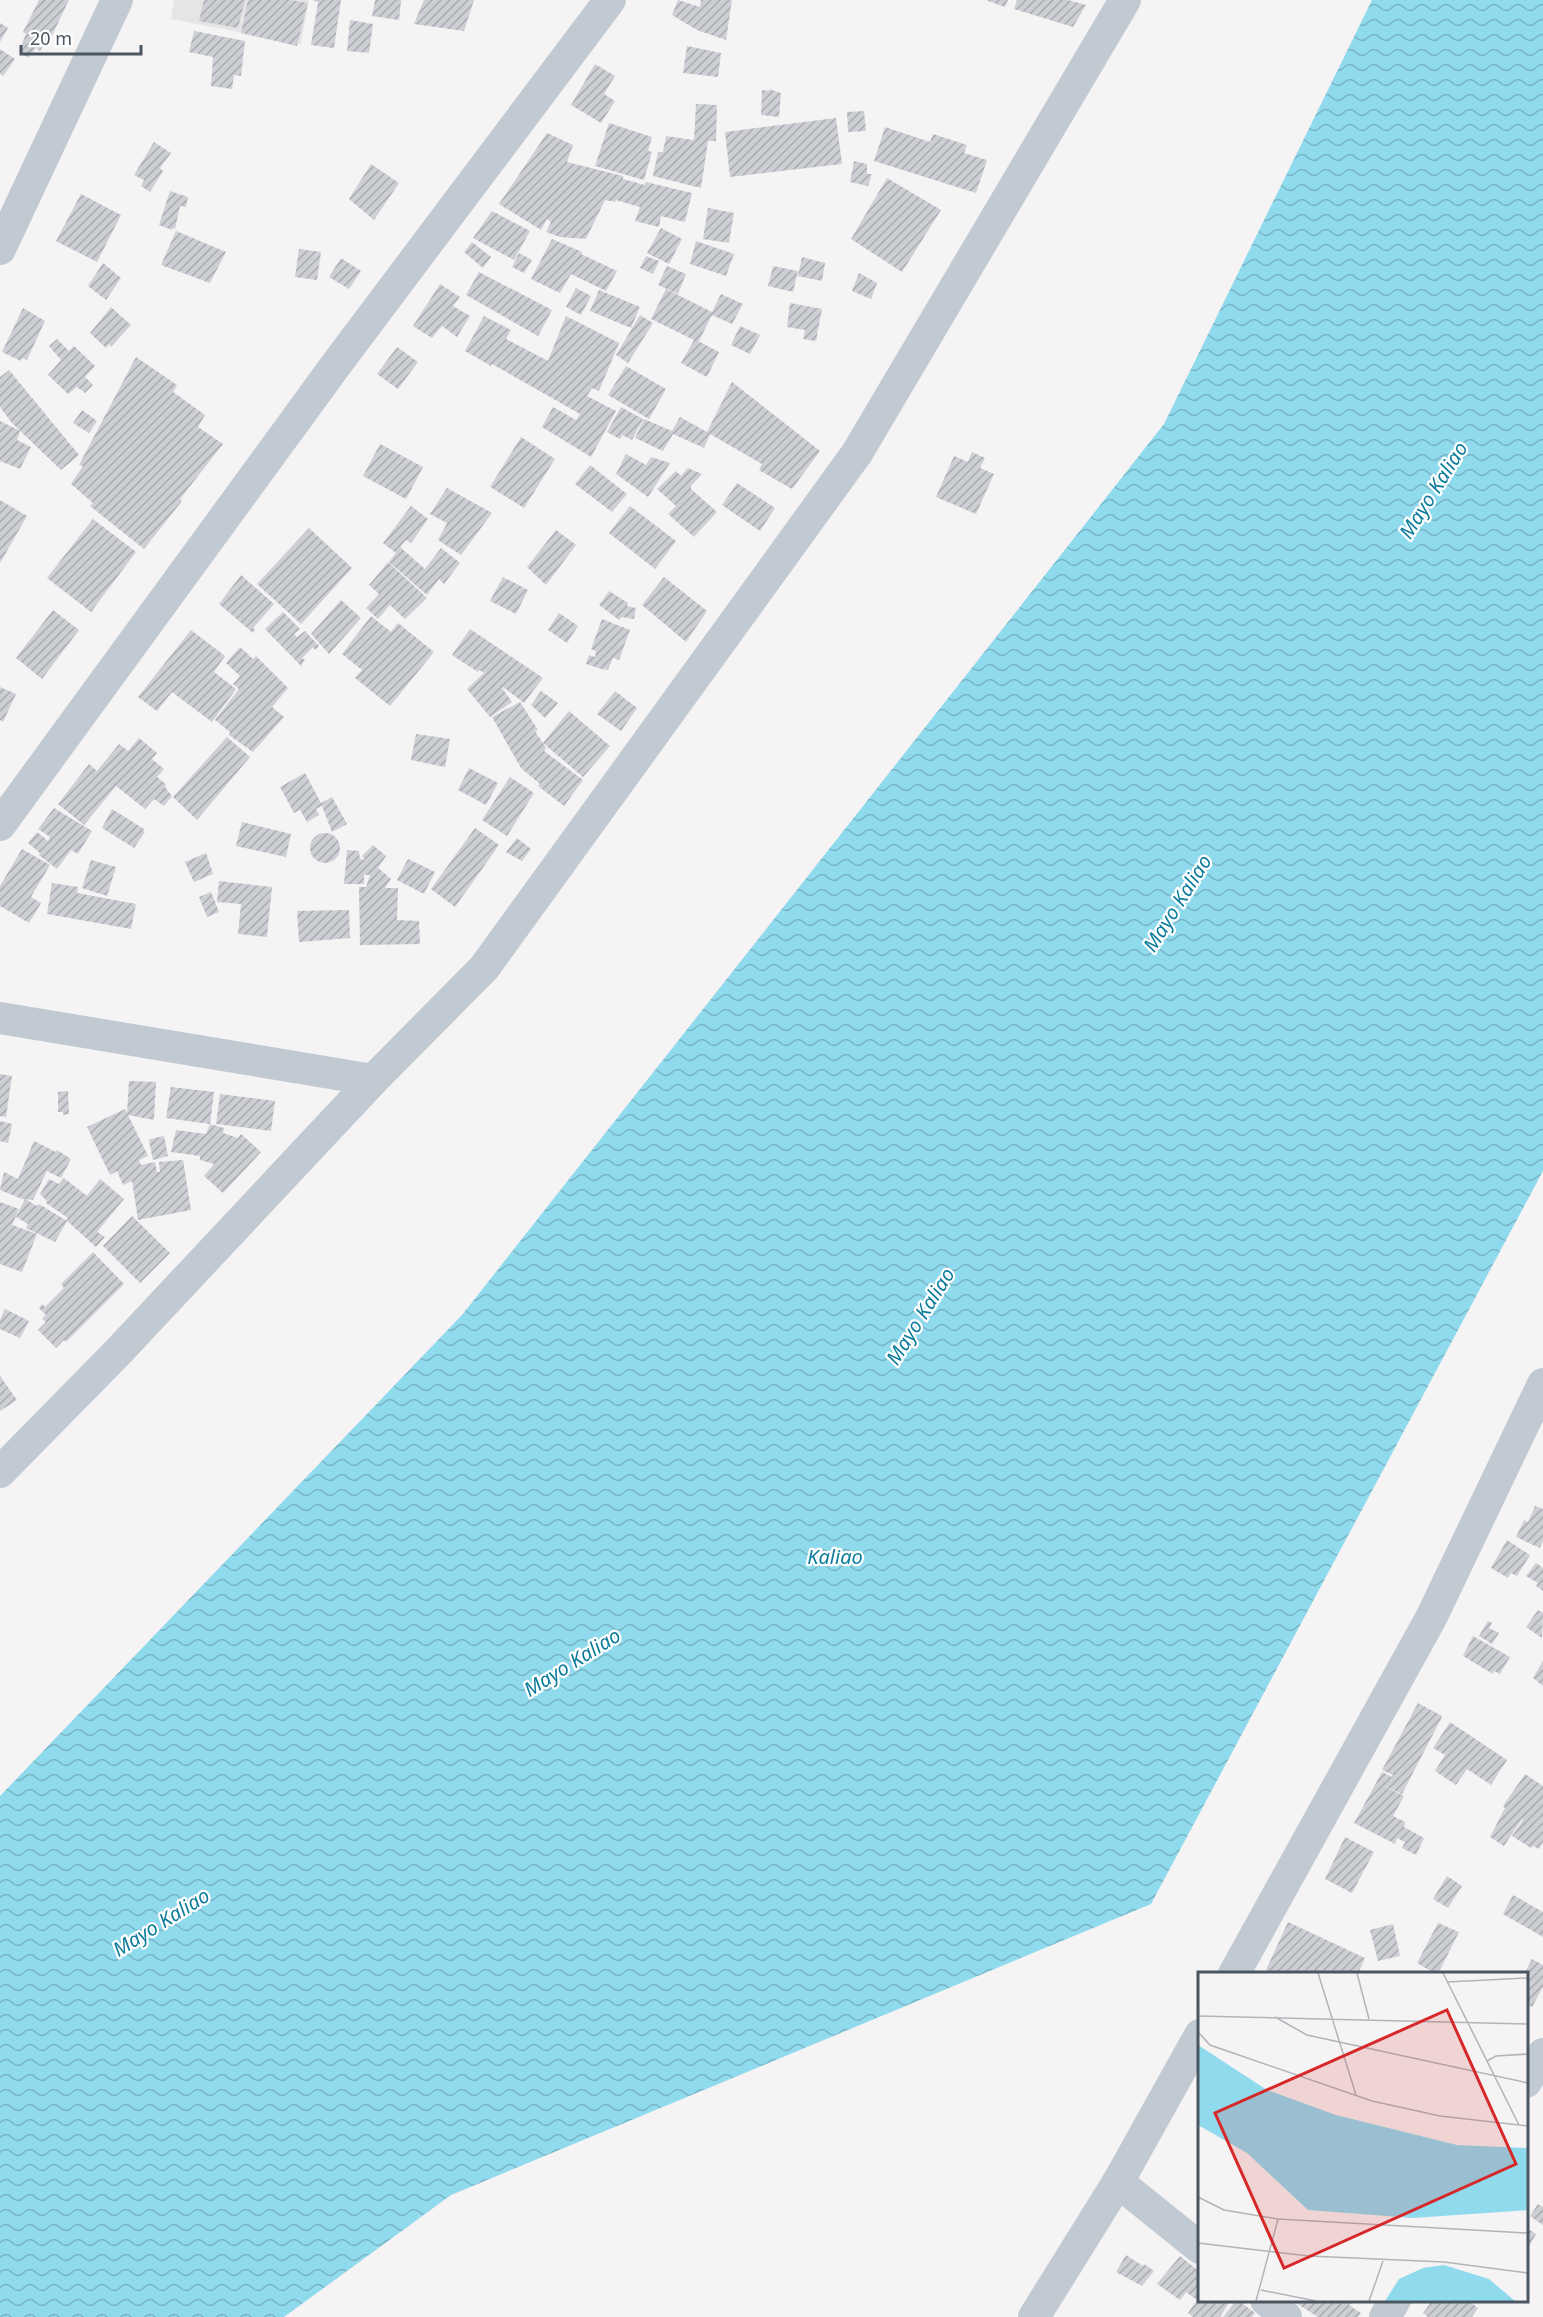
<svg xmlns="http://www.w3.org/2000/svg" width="1543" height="2317" font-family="'Noto Sans',sans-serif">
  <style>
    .education { fill: #e6e4e5 }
    .water { fill: url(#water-waves) }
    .building { fill: url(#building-hatch) }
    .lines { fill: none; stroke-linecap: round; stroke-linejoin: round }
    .minor { stroke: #c1cad2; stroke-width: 32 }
    .labels { text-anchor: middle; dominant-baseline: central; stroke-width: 4.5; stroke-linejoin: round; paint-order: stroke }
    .water-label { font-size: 20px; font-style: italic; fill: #0c7c9b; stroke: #fff }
    .inset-road { fill: none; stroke: #b1b4b9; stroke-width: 1.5 }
    .view { fill: #d62828; fill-opacity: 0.15; stroke: #d62828; stroke-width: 3 }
    .inset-edge { fill: none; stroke: #4a5661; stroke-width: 3 }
  </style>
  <defs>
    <pattern id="water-waves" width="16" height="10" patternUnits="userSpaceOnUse" patternTransform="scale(1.5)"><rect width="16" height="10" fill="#90daee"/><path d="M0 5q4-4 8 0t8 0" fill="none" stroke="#78b4c4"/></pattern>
    <pattern id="building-hatch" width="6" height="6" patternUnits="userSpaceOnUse" patternTransform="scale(1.5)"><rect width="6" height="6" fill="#cdcfd5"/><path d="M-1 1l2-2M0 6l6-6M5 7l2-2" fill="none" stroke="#a8abb0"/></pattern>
  </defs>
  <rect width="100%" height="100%" fill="#f5f3f3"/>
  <path class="education" d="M174 0H309L301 44 171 19Z"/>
  <path class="water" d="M1372 0H1543V1171L1151 1904 451 2195 284 2317H0V1796L462 1315 1164 424Z"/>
  <g class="building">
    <path d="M39 0H69L48 44 45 43 40 51 36 48 28 58 19 51 26 34 23 32Z"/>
    <path d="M204 0H245L238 28 199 21Z"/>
    <path d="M248 0H290L308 3 297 46 241 33Z"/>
    <path d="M313 0H341L334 48 311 45 318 2Z"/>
    <path d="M375 0H401L399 20 372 16Z"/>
    <path d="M424 0H474L464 31 414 24Z"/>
    <path d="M678 0 700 7 701 0H732L726 40 697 30 672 15Z"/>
    <path d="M986 0H1008L1005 7Z"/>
    <path d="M1017 0H1068L1086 5 1073 27 1014 9Z"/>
    <path d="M350 20 373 24 369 53 347 51Z"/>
    <path d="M0 23 8 28 0 42Z"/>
    <path d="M194 31 245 41 241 76 234 75 232 89 211 86 213 57 189 52Z"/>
    <path d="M687 46 721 53 718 77 683 73Z"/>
    <path d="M0 49 15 59 3 76 0 74Z"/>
    <path d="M595 64 615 76 604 94 615 101 601 123 571 105Z"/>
    <path d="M769 89 781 93 779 117 761 115 762 90 769 91Z"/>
    <path d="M696 104 717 105 716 141H708L701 188 653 176 658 152H663L666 136 694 140Z"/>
    <path d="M864 111 866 131 848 132 847 112Z"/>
    <path d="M836 118 842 164 730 177 725 132Z"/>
    <path d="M609 123 652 137 648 151 652 152 644 180 595 166Z"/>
    <path d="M885 127 930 142 933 134 967 145 964 153 987 160 976 193 874 161Z"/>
    <path d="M547 133 573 145 567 162 623 176V179L645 185 646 182 692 193 685 222 661 216 659 227 635 221 640 207 616 200 615 202 605 200 586 239 560 237 546 232 551 222 547 219 541 230 499 204Z"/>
    <path d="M154 142 171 153 160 168 163 171 150 192 141 186 144 180 134 175Z"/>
    <path d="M854 161 867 164V174H872L868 186 850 182Z"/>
    <path d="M371 164 399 183 374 220 349 199Z"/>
    <path d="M887 178 941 210 902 272 851 239Z"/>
    <path d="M170 191 188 197 186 207 180 206 175 229 173 228 172 230 159 225Z"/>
    <path d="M81 194 121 215 97 262 56 241Z"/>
    <path d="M708 208 734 213 729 243 703 239Z"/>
    <path d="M492 211 530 231 514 260 473 238Z"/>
    <path d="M661 228 682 239 669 264 647 253Z"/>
    <path d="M176 231 226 252 210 283 161 265Z"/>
    <path d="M552 239 582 252 581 254 617 271 606 291 571 274 560 293 531 279Z"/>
    <path d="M696 241 734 254 726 276 690 264Z"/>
    <path d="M472 242 491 257 483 268 464 252Z"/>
    <path d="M299 249 321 252 317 280 295 277Z"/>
    <path d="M519 253 532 260 524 273 512 267Z"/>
    <path d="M646 256 659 261 653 274 640 268Z"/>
    <path d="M802 257 825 263 822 281 798 276Z"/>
    <path d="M341 258 361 271 349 289 329 277Z"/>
    <path d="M103 263 121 278 106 300 88 286Z"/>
    <path d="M667 266 686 274 678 294 658 285Z"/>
    <path d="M773 266 798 271 793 292 768 286Z"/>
    <path d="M479 272 552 310 538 336 466 295Z"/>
    <path d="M859 273 877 283 871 299 852 291Z"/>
    <path d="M440 284 460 297 453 306 470 316 457 337 442 326 432 338 413 326Z"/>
    <path d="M576 288 591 296 581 315 566 307Z"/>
    <path d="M666 289 712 312 721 294 743 304 732 324 712 315 698 343 700 342 719 352 707 377 681 363 694 340 651 319Z"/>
    <path d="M599 290 640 307 631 328 590 311Z"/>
    <path d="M790 303 822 309 816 341 803 339 805 330 787 327Z"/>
    <path d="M111 307 131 325 111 347 109 344 106 348 90 333Z"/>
    <path d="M23 308 45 321 27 360 22 358 21 361 2 352Z"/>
    <path d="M640 315 653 323 628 363 616 355Z"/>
    <path d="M484 316 511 330 506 339 548 361 566 316 619 343 599 391 592 388 587 396 616 411 591 457 542 427 553 407 576 420 580 414 492 364 491 366 465 351Z"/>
    <path d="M740 326 760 335 750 354 731 345Z"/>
    <path d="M57 339 69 351 74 346 95 366 85 377 93 385 85 393 77 387 68 394 48 375 61 360 49 346Z"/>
    <path d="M397 347 418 362 398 389 377 374Z"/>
    <path d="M136 357 177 385 173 392 205 415 198 427 223 444 180 499 182 501 144 549 90 506 93 503 71 484 83 466 79 465Z"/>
    <path d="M626 366 666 389 649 419 608 395Z"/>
    <path d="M9 370 79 455 61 470 12 423 0 407V377Z"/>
    <path d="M732 382 820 451 792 489 759 470 762 464 710 434 704 448 673 434 663 451 635 438 644 419 672 431 680 417 707 432Z"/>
    <path d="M621 407 643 419 632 440 622 435 620 439 607 432Z"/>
    <path d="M82 410 97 421 89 433 73 423Z"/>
    <path d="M0 421 20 431 17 440 31 447 20 469 0 461Z"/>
    <path d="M521 437 555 459 524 508 490 487Z"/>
    <path d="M380 444 423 467 406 499 363 476Z"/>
    <path d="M972 452 985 458 980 468 994 474 976 514 936 497 954 456 968 462Z"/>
    <path d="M626 454 646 465 651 457 670 463 648 497 616 474Z"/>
    <path d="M590 465 627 494 612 512 575 484Z"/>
    <path d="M688 468 702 474 691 486V489L717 512 694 537 668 514 676 506 657 489 676 471 681 476Z"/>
    <path d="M737 483 775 508 760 531 722 505Z"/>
    <path d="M447 488 492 513 461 555 438 540 447 523 430 514Z"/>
    <path d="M0 500 27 516 0 563Z"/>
    <path d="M411 506 428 519 411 543 406 540 400 547 425 569 441 548 460 563 444 584 439 579 427 595 389 562 396 553 383 543Z"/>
    <path d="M630 506 676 541 655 569 609 533Z"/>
    <path d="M93 519 136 552 91 612 47 578Z"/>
    <path d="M309 528 352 568 301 624 257 584Z"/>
    <path d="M556 530 576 545 546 585 527 567Z"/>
    <path d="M388 562 427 598 405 619 390 605 378 619 366 608 379 594 369 585Z"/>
    <path d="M241 575 274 604 253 628 255 630 253 633 219 604Z"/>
    <path d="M503 577 528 590 516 614 490 601Z"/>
    <path d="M664 577 707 611 686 642 642 605Z"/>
    <path d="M609 591 628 603 627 606 636 608 634 619 622 617 619 620 599 605Z"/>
    <path d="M341 600 361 618 329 654 311 634Z"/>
    <path d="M53 610 79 630 42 679 16 658Z"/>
    <path d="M283 612 300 629 294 634 297 637 305 631 319 646 315 650 313 647 302 658 305 660 301 666 265 629Z"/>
    <path d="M559 613 578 626 567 643 548 630Z"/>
    <path d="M371 616 391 632 398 623 434 652 390 706 355 678 362 670 342 654Z"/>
    <path d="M602 619 630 630 619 660 613 658 608 670 605 669V670L586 664 589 655 595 657 596 651 591 649Z"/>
    <path d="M470 629 543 678 524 703 503 687 502 688 512 702 490 717 467 689 484 673 479 670 478 672 452 655Z"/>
    <path d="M191 630 225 656 214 672 236 689 212 722 172 692 157 711 138 697Z"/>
    <path d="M240 647 253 659 256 656 288 688 272 707 284 717 253 752 229 735 230 732 215 720 239 689 233 684 240 676 226 663Z"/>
    <path d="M0 687 16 694 3 722 0 720Z"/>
    <path d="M541 691 558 703 545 718 531 705Z"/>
    <path d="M615 691 637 708 621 731 597 714Z"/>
    <path d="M520 702 538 730 535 731 546 748 544 751 583 780 564 806 538 786 540 784 521 768 492 717Z"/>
    <path d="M569 711 610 746 583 777 543 743Z"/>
    <path d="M416 734 450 739 445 767 411 760Z"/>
    <path d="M227 737 250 757 197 820 173 797Z"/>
    <path d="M139 738 157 753 152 759 164 769 157 777 166 784 165 787 172 796 164 806 154 799 145 809 116 786 84 825 58 804 89 764 97 771 119 744 128 751Z"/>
    <path d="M469 768 498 783 486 805 458 790Z"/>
    <path d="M305 773 321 803 332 797 347 824 332 832 322 806 316 809 319 815 307 822 300 810 294 813 280 787Z"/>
    <path d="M510 777 534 793 507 836 482 820Z"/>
    <path d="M54 808 92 831 78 854 71 850 57 869 39 855 40 853 28 843 37 832 48 841 50 837 38 829Z"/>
    <path d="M112 809 144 829 143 830 145 832 134 848 102 828Z"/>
    <path d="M242 822 291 834 286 857 236 846Z"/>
    <path d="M475 828 499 845 455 907 431 889Z"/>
    <circle cx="325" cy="848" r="15"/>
    <path d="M517 838 531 849 522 861 506 852Z"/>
    <path d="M373 845 386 856 378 868 391 879 385 888H398L397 920 419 921 420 944 360 945 359 887H366L370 875H364V884H344L347 850 359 851 360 859 365 860 362 856Z"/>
    <path d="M22 849 50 865 31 897 41 903 29 923 0 906V886Z"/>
    <path d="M206 853 213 874 194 882 185 862Z"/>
    <path d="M408 859 435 872 424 894 397 880Z"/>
    <path d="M91 860 116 867 107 896 82 888Z"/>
    <path d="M219 881 272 887 267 937 238 934 241 904 217 902Z"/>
    <path d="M52 883 78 887 77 893 136 904 131 929 47 914Z"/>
    <path d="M211 892 219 912 207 917 199 897Z"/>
    <path d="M349 910 350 938 299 942 297 911Z"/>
    <path d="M0 1074 12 1076 6 1117 0 1116Z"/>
    <path d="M129 1081 156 1082 154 1120 128 1115 148 1156 139 1160 141 1165 155 1162 157 1172H160L159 1162 183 1160 191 1210 138 1220 132 1181 123 1185 117 1171 110 1175 87 1127 125 1109 127 1113Z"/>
    <path d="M171 1087 214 1092 210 1124 166 1118Z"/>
    <path d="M68 1091 69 1114 63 1115V1112H58V1092Z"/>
    <path d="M220 1094 275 1101 271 1131 216 1124Z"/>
    <path d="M0 1121 12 1124 8 1143 0 1141Z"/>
    <path d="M210 1124 224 1128 223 1133 238 1138 241 1134 261 1152 223 1193 204 1176 214 1164 200 1160V1156L171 1152 176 1130 206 1134Z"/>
    <path d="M164 1136 168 1156 153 1160 149 1141 150 1139Z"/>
    <path d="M34 1141 56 1152 57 1150 71 1159 61 1178 47 1171 33 1200 22 1199 0 1190 4 1172 18 1179Z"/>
    <path d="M64 1178 87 1196 100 1179 124 1199 97 1232 105 1237 96 1247 66 1220 68 1218 46 1203 47 1201 40 1194 49 1179 59 1184Z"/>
    <path d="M25 1199 37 1206 39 1204 67 1221 55 1242 26 1228 28 1224 16 1217Z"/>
    <path d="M0 1202 19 1209 12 1225 37 1234 22 1272 0 1264Z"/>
    <path d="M132 1216 170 1253 140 1283 103 1246Z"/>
    <path d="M93 1252 124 1284 66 1342 64 1340 56 1348 38 1330 46 1322 42 1319 46 1315 39 1308 42 1304 45 1307 64 1288 61 1284Z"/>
    <path d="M5 1309 29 1321 20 1338 0 1329V1320Z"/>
    <path d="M0 1376 17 1400 0 1411Z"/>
    <path d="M1535 1506 1543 1509V1541L1540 1548 1516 1537 1524 1520 1528 1522Z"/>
    <path d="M1507 1540 1530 1555 1517 1576 1511 1573 1508 1578 1491 1568Z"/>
    <path d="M1536 1563 1543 1568V1591L1536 1586 1538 1583 1526 1576Z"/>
    <path d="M1538 1610 1543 1613 1542 1638 1526 1627Z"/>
    <path d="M1488 1621 1492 1623 1489 1628 1499 1633 1492 1644 1479 1636Z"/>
    <path d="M1473 1636 1510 1657 1500 1674 1494 1671 1493 1674 1463 1656Z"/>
    <path d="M1543 1661V1686L1533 1678Z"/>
    <path d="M1418 1703 1442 1716 1441 1719 1402 1794 1380 1784 1404 1796 1393 1816 1405 1822 1404 1827 1424 1838 1416 1855 1402 1848 1405 1842 1397 1838 1395 1844 1354 1823 1382 1772 1392 1777 1393 1775 1382 1770Z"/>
    <path d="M1450 1722 1507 1760 1491 1785 1467 1769 1456 1785 1435 1771 1445 1755 1433 1748Z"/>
    <path d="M1525 1774 1543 1786V1842L1539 1849 1533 1846 1531 1848 1512 1836 1523 1820 1522 1819 1504 1846 1490 1837 1505 1808 1503 1806Z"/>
    <path d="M1345 1837 1374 1852 1352 1893 1325 1879Z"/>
    <path d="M1447 1876 1462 1886 1448 1908 1433 1899Z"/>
    <path d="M1513 1895 1543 1912V1937L1503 1914Z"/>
    <path d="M1288 1922 1365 1958 1358 1974H1273L1266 1970Z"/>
    <path d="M1438 1923 1459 1932 1438 1974H1436L1417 1963Z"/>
    <path d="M1393 1924 1400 1956 1378 1961 1370 1930Z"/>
    <path d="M1532 1959 1543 1965V1987L1532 2007 1527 2004V1974H1524Z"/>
    <path d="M1538 2204 1543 2207V2225L1530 2216Z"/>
    <path d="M1527 2228 1536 2234 1527 2250Z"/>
    <path d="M1126 2255 1143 2266 1144 2264 1154 2271 1142 2286 1116 2272Z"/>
    <path d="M1180 2256 1200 2272V2301H1230L1220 2317H1193L1188 2313 1197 2300 1186 2292 1180 2300 1157 2284Z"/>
    <path d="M1236 2301H1239L1255 2313 1252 2317H1223Z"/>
    <path d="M1293 2301H1352L1349 2305 1361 2313 1358 2317H1318Z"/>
    <path d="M1432 2301H1469L1478 2308 1472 2317H1428L1423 2313Z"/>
  </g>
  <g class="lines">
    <g class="minor">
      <path d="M0 249 117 0"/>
      <path d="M0 825 338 362 610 0"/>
      <path d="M0 1018 373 1080"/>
      <path d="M0 1472 118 1352 373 1080 484 968 857 453 1125 0"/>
      <path d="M1234 1974 1431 1618 1543 1384"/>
      <path d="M1526 2082 1543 2054"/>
      <path d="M1118 2182 1200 2248"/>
      <path d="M1266 2300 1286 2317"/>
      <path d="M1034 2317 1118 2182 1200 2035"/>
      <path d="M1385 2317 1395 2300"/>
    </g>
  </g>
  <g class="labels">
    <g class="water-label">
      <text transform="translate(1433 490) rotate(-58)">Mayo Kaliao</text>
      <text transform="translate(1177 903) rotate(-58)">Mayo Kaliao</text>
      <text transform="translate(920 1316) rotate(-58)">Mayo Kaliao</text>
      <text x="835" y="1556">Kaliao</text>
      <text transform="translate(572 1662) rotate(-32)">Mayo Kaliao</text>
      <text transform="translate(161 1922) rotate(-32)">Mayo Kaliao</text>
    </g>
  </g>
  <g transform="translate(1198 1972)">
    <rect width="330" height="330" fill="#f5f3f3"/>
    <path d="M0 73 69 118 138 143 259 173 330 176V238L215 246 110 238 49 181 0 153ZM246 293 291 307 317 329H187L201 307 225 296Z" fill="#90daee"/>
    <path class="inset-road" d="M120 1 158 123M159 1 171 47M245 1 321 153M249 10 330 6M0 44 330 52M77 45 109 63 330 111M0 60 12 73 174 129 242 144 330 154M289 89 298 84 330 82M0 225 26 238 80 247 330 261M0 271 111 284 246 290 330 301M63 318 118 329M58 329 80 247M171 329 185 289"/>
    <path class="view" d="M249 38 318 192 86 296 17 141Z"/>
    <rect width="330" height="330" class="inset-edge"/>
  </g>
  <path d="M21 45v9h120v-9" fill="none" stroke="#4a5661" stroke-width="3"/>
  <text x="30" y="45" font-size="18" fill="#4a5661" stroke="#ffffff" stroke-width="4.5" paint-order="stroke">20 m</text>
</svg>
